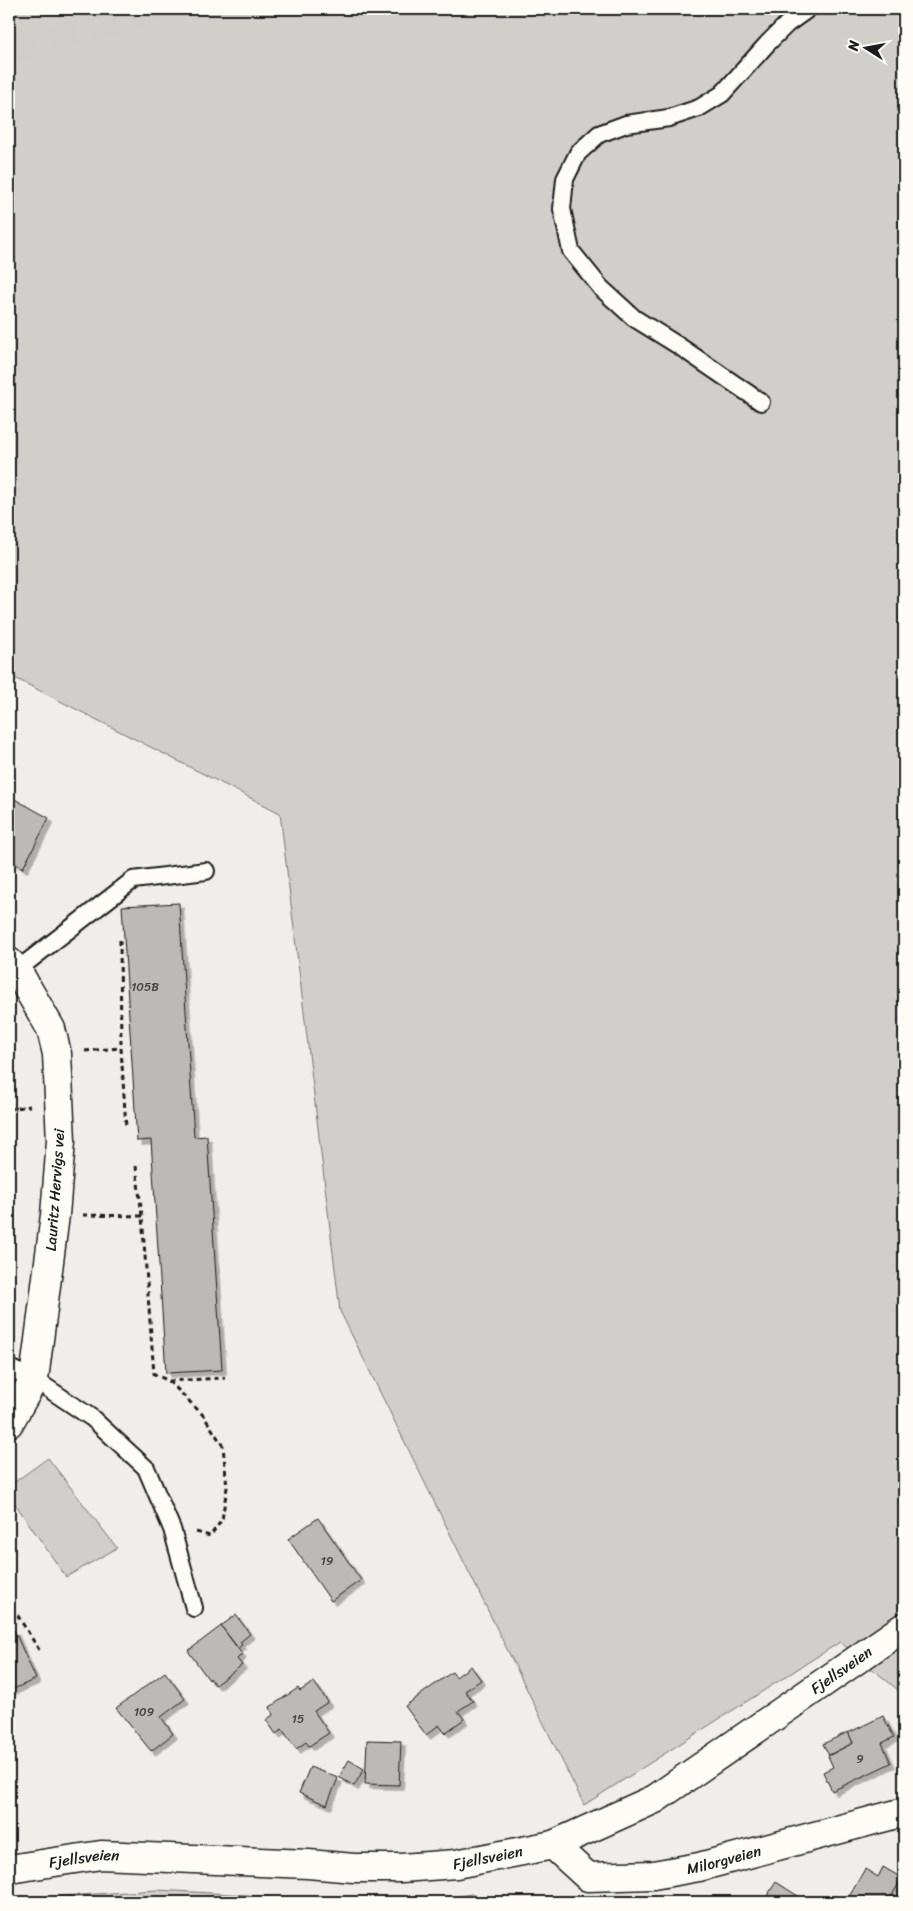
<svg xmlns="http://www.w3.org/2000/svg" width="913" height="1911" font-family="Sriracha,sans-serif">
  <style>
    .green { fill: #d0cfcc; stroke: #767674 }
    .building { fill: #bbbab6; stroke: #1c1c1c; filter: url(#shadow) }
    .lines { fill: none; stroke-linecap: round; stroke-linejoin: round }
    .motorway-tunnel { stroke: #d0cecb; stroke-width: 28; stroke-dasharray: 28 14; stroke-linecap: butt }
    .service-casing { stroke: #1c1c1c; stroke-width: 20 }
    .minor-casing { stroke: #1c1c1c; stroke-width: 31 }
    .secondary-casing { stroke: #1c1c1c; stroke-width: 31 }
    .path { stroke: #1c1c1c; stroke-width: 3; stroke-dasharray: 5 4; stroke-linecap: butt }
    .service { stroke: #fdfcf7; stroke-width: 16 }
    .minor { stroke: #fdfcf7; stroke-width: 28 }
    .secondary { stroke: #fdfcf7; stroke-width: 28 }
    .labels { text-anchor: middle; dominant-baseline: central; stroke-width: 4; stroke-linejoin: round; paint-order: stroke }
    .number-label { font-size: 12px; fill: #444442 }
    .street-label { font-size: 15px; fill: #1c1c1c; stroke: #fdfcf7 }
  </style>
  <defs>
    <filter id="shadow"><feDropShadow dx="4.5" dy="4.5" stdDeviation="0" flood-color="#0004"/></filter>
  </defs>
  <rect width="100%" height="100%" fill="#f0eeea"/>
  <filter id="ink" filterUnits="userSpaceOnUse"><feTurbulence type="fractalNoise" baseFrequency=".02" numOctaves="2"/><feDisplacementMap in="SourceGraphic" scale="10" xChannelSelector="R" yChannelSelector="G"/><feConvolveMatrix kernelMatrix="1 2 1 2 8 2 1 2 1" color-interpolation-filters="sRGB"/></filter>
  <g filter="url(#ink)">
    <g class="green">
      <path d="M9 9H904V1695L840 1642 584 1805 340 1311 280 813 9 675Z"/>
      <path d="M48 1458 117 1548 66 1577 9 1495V1486Z"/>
      <path d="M157 1890 248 1895 303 1902H37L64 1896Z"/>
      <path d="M471 1894 493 1902H420Z"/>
    </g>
    <g class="building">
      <path d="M9 796 49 818 23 868 9 860Z"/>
      <path d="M179 903 194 1137 207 1136 222 1370 166 1373 151 1140 137 1141 122 906Z"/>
      <path d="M318 1518 361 1580 331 1601 288 1539Z"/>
      <path d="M236 1615 250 1634 240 1642 242 1645 238 1648 221 1626Z"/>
      <path d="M221 1626 242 1654 237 1659 242 1665 215 1685 210 1678 209 1680 188 1651Z"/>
      <path d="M14 1630 36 1679 9 1691V1632Z"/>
      <path d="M471 1666 481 1680 465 1691 473 1701 458 1711 464 1719 445 1733 439 1725 426 1735 405 1706 452 1672 456 1677Z"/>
      <path d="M165 1672 185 1699 161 1717 173 1734 151 1751 116 1708Z"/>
      <path d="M314 1682 328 1702 314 1711 329 1733 309 1746 306 1742 296 1749 282 1729 276 1734 266 1720 273 1715 270 1707 298 1688 300 1691Z"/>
      <path d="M883 1716 894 1737 882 1743 891 1763 832 1791 823 1772 833 1767 828 1756 853 1743 848 1733Z"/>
      <path d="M848 1732 853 1743 829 1755 823 1744Z"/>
      <path d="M367 1740 401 1741 399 1785 365 1784Z"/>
      <path d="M349 1760 364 1769 354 1786 339 1777Z"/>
      <path d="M310 1767 338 1778 327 1805 299 1793Z"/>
      <path d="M883 1867 902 1878 888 1902H846L865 1869 878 1877Z"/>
      <path d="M776 1882 798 1896 795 1902H763Z"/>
    </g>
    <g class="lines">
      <path class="motorway-tunnel" d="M9 51 155 9"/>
      <defs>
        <g id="service">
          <path d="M761 402 679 346 634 318 601 288 571 251 562 209 565 179 578 153 599 134 626 124 669 118 699 108 722 94 767 44 787 24 808 9"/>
          <path d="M17 970 133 880 206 871"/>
          <path d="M9 1368 34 1379 92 1418 146 1468 172 1529 194 1608"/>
        </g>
        <g id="minor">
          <path d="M9 962 17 970 51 1029 57 1054 61 1141 55 1215 34 1379 9 1423"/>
          <path id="s1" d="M553 1845 588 1877 653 1875 699 1867 904 1812"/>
        </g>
        <g id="secondary">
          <path id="s2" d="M9 1869 101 1855 308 1864 354 1868H401L456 1864 553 1845 655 1799 904 1627"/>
        </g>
      </defs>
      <use href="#service" class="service-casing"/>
      <use href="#minor" class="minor-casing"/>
      <use href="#secondary" class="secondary-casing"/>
      <g class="path">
        <path d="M120 940 121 1048 126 1128"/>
        <path d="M85 1051 121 1048"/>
        <path d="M9 1109 30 1106"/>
        <path d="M136 1166 142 1216 154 1374 169 1381 225 1378"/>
        <path d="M83 1215 142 1216"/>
        <path d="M169 1381 203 1415 223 1446 227 1487 222 1520 210 1536 196 1532"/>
        <path d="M9 1620 18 1616 41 1653"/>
      </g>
      <use href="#service" class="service"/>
      <use href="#minor" class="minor"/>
      <use href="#secondary" class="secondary"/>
    </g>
  </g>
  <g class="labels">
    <g class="number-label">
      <text x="145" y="987">105B</text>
      <text x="327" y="1561">19</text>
      <text x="144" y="1712">109</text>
      <text x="298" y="1719">15</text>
      <text x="860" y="1759">9</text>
    </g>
    <g class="street-label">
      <text transform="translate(55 1190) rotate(-86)">Lauritz Hervigs vei</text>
      <text stroke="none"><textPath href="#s2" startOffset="886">Fjellsveien</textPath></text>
      <text stroke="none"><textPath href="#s2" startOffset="481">Fjellsveien</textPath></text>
      <text stroke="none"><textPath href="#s1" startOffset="185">Milorgveien</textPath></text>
      <text stroke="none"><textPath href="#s2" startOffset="76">Fjellsveien</textPath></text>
    </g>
  </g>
  <rect width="913" height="1911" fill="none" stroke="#fdfcf7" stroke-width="30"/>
  <rect x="15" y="15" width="883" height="1881" fill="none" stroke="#1c1c1c" stroke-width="2" filter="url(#ink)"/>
  <g transform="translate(866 48) rotate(281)" stroke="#fdfcf7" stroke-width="4" paint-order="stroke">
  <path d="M0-4L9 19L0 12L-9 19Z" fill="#1c1c1c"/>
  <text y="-8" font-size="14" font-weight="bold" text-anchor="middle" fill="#1c1c1c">N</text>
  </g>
</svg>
